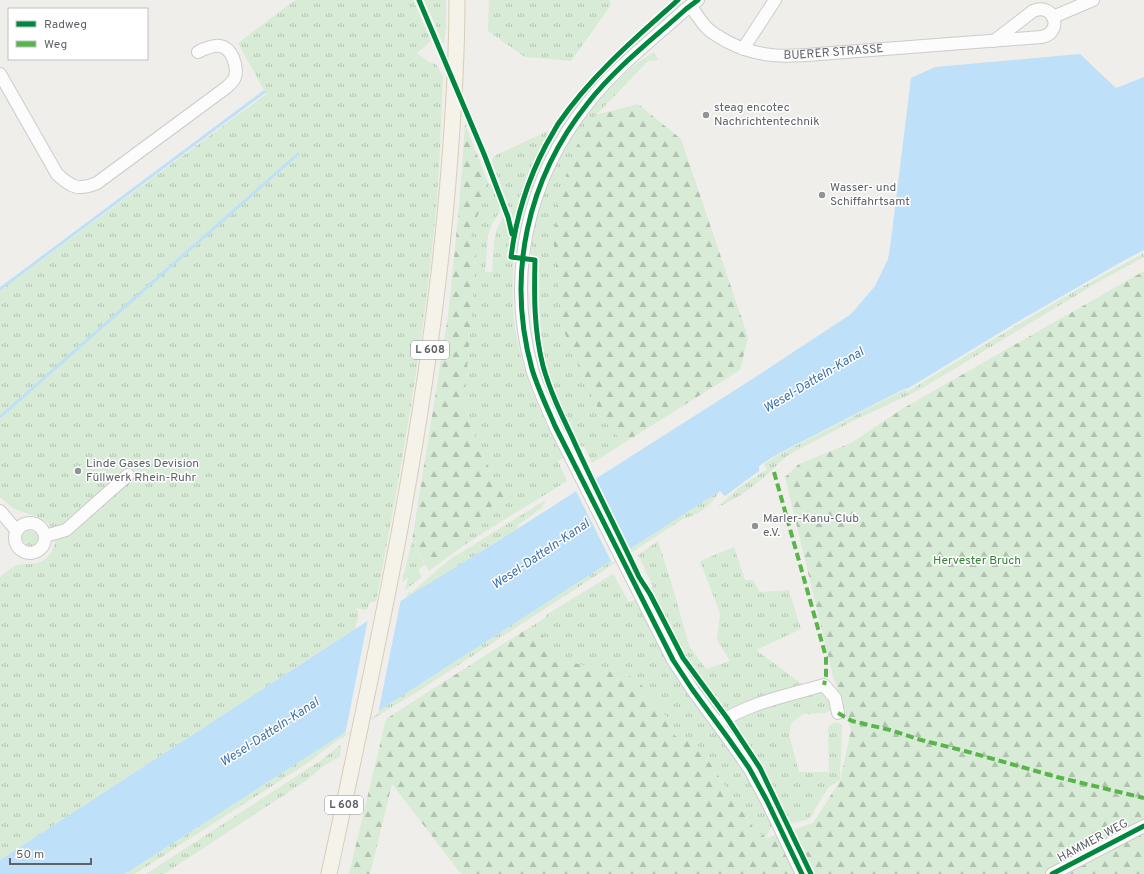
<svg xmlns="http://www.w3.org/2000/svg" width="1144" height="874" font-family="Overpass,sans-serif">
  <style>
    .grass { fill: url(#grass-tufts) }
    .forest { fill: url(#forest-firs) }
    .water { fill: #bfe0f9 }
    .pier { fill: #efeeea }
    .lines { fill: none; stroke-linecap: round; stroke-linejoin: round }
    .stream { stroke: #bfe0f9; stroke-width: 3 }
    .minor-casing { stroke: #cbcccc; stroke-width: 14 }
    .major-casing { stroke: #d7ceb8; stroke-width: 17 }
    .minor { stroke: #fdfcfc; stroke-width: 12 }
    .major { stroke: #f4f2e9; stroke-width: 15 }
    .quiet { stroke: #58b549; stroke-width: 4; stroke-dasharray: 8 4; stroke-linecap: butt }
    .cycleway-casing { stroke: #fff; stroke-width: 8 }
    .cycleway { stroke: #00873e; stroke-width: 5 }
    .poi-dot { fill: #919496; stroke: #fff; stroke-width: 1.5 }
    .labels { text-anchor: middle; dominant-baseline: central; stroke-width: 3; stroke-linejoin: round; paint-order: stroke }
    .shield { fill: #fff; stroke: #8f9295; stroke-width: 1 }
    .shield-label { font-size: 11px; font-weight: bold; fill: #5f6368 }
    .street-label { font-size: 12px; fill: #5f6368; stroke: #fff }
    .poi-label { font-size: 12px; fill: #5f6368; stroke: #fff; text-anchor: start }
    .park-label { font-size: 12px; fill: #348238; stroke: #fff }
    .water-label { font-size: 13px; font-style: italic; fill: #4174aa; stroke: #fff }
  </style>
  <defs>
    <pattern id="grass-tufts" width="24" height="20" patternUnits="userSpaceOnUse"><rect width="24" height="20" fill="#d8ebd6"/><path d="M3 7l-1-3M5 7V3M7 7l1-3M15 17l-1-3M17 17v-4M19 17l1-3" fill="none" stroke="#b2c2b1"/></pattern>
    <pattern id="forest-firs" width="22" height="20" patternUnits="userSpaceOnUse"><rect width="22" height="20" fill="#d8ebd6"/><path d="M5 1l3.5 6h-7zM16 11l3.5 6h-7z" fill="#b2c2b1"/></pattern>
  </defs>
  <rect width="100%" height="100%" fill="#efeeea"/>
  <g class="grass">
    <path d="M295 0H413L431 41 417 53 429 62 436 64 443 76C441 121 440 165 436 209 424 341 401 471 376 601L369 603 367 610 356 608 359 614 355 629 0 860V577C5 573 9 569 15 566 22 563 30 565 37 563 48 560 56 548 55 537 54 529 49 523 43 519L14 509 0 497V291L266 94 238 43Z"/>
    <path d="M424 0H446V26L444 45Z"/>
    <path d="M489 0H610L611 5 571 61 525 57 488 31Z"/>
    <path d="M654 52 658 60 648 61 596 115 562 327 602 418 624 443 592 463 584 446 581 447C570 426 559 405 551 383 537 343 536 300 538 258L531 257C535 178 587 93 654 52Z"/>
    <path d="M548 131 551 132C535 160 522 189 514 221L492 162V159L496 155Z"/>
    <path d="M488 183 491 184 501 209 492 224 488 235 485 272H492L494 243 496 231 503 217 511 237 507 260H513C513 276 512 291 513 306 516 363 538 409 563 458L558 461 567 481 467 543 470 527 488 509 512 493 492 476 464 407 476 256 469 239Z"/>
    <path d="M1144 253V257L1100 281 919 390 851 422 790 454C781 459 775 468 767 475 752 487 734 501 717 507L740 487 767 469 764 464 776 456 906 389 907 392C985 344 1063 296 1144 253Z"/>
    <path d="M720 491C709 507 701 513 683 519L420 690 335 742 309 762 135 874H125Z"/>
    <path d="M544 501 546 502 542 505 543 507 518 525 517 529 407 598 408 592 411 593 449 560Z"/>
    <path d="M25 529 36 532 39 536V542L35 547 26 545 20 536 21 532Z"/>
    <path d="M412 541 425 565 418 570 422 577 405 590 408 578 402 582Z"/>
    <path d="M658 541 673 588 689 646 706 669 730 661 717 640 720 613 700 561 734 547 745 580H753L760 592 789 590 801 629 756 650 805 686 727 712 723 710 692 667 672 632 650 588 653 586 638 555Z"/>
    <path d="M613 574 629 602 635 600 670 666 726 744 745 774 772 825 766 838 754 829 697 744 675 736 666 716 574 663 551 662 526 630 546 617V615Z"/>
    <path d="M816 692 825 694 831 700 832 706 829 711 825 713 803 714 791 723 789 735 799 772H829L828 727 834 722 839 723 842 725 840 780 828 788 809 819 790 824C774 786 756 755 733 721L737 717Z"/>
    <path d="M340 745 341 748 340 756 321 768 307 780 164 874H146L320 761Z"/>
  </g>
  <g class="forest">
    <path d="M638 104 681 139 748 337 740 370 624 443 602 418 562 327 554 245 557 204 575 149 596 115Z"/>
    <path d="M465 124 488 183 470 239 476 256 464 407 492 476 512 493 488 509 470 527 467 543 429 571 412 541 448 316 459 208Z"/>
    <path d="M1144 271V874H461L392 784 370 874H349L386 719 525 630 542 632 551 662 574 663 636 678 666 716 675 736 697 744 754 829 766 838 813 823 840 781 851 730 833 676 785 477 799 464 851 443 902 409Z"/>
  </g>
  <path class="water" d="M1080 54 1116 88 1144 77V250L1123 261 1014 324 907 389 906 388 776 455 759 466V471L725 496 720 491 125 874H0V860L355 629 498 541 754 378 851 314 875 286 888 259 890 248 911 78 935 67Z"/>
  <g class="pier">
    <path d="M595 477 631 550 612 563 575 489Z"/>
    <path d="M401 599 378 714 345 735 368 619Z"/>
  </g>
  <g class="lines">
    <g class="stream">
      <path d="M0 289 264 92"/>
      <path d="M0 417 298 154"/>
    </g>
    <defs>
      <g id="minor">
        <path d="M698 0 686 9C653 39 615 68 588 103 527 179 506 275 532 369 538 389 547 407 555 426L673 660 692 689 728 738 749 768 767 801 802 874"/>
        <path id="s1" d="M690 6C696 13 701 22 707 28 713 34 721 38 728 42 759 58 786 57 819 54L1041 37C1064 33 1055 2 1033 11L994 41"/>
        <path d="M1053 17 1093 0"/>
        <path d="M743 49 775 0"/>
        <path d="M0 74 57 174C71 187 78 191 97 183L227 87C230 84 234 81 235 77 238 66 232 48 220 46 213 45 204 49 198 52"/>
        <path d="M0 511 16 530"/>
        <circle cx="30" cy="538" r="15"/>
        <path d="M45 536 66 530 128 475"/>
        <path d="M718 724C747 703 790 695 824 685L835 698 838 713"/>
        <path d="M1052 874 1144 826"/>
      </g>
      <path id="major" d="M329 874C378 645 429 416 448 182 453 121 457 61 457 0"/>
    </defs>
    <use href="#minor" class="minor-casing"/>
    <use href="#major" class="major-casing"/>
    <use href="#minor" class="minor"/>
    <use href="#major" class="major"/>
    <g class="quiet">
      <path d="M774 472 826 657V676L824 685"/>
      <path d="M838 713 852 721 890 730 921 740 965 751 1057 777 1144 798"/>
    </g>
    <defs>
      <g id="cycleway">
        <path d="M419 0 484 154 508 217 512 234"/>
        <path d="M678 0C635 38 590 77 558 124 554 131 550 138 546 145 527 181 516 217 511 257L535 260C534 296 534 331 543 366 550 391 561 414 572 437 593 484 617 530 639 577L650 594 683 658 727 718 760 768 811 874"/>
        <path d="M698 0 686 9C653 39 615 68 588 103 527 179 506 275 532 369 538 389 547 407 555 426L673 660 692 689 728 738 749 768 767 801 802 874"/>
        <path d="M1052 874 1144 826"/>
      </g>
    </defs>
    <use href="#cycleway" class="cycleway-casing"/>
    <use href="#cycleway" class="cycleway"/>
  </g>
  <g class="poi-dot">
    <circle cx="706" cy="115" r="4"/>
    <circle cx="822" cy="195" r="4"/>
    <circle cx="78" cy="471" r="4"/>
    <circle cx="755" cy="526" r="4"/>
  </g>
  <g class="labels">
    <g class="shield">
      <rect x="411" y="341" width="38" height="18" rx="3"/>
      <rect x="325" y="796" width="38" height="18" rx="3"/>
    </g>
    <g class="shield-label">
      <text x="430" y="350">L 608</text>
      <text x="344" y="805">L 608</text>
    </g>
    <g class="street-label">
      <text stroke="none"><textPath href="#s1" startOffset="161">BUERER STRASSE</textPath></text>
      <text transform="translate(1093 841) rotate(-28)">HAMMER WEG</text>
    </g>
    <g class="poi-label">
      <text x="714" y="108">steag encotec<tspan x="714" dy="14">Nachrichtentechnik</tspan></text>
      <text x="830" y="188">Wasser- und<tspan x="830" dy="14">Schiffahrtsamt</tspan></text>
      <text x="86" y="464">Linde Gases Devision<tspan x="86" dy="14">Füllwerk Rhein-Ruhr</tspan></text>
      <text x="763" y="519">Marler-Kanu-Club<tspan x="763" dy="14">e.V.</tspan></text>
    </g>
    <g class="park-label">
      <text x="977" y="561">Hervester Bruch</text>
    </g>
    <g class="water-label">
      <text transform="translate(814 381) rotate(-31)">Wesel-Datteln-Kanal</text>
      <text transform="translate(541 555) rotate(-34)">Wesel-Datteln-Kanal</text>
      <text transform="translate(270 733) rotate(-33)">Wesel-Datteln-Kanal</text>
    </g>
  </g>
  <rect x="8" y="8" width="140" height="52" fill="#ffffff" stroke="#bfc1c3"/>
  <rect x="16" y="21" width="20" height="6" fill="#00873e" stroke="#bfc1c3"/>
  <text x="44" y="28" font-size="12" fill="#5f6368">Radweg</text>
  <rect x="16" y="41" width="20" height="6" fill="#58b549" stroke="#bfc1c3"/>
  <text x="44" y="48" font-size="12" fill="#5f6368">Weg</text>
  <path d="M10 858v6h81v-6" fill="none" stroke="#5f6368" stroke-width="2"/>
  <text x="16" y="858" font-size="12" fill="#5f6368" stroke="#ffffff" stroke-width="3" paint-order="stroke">50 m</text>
</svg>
